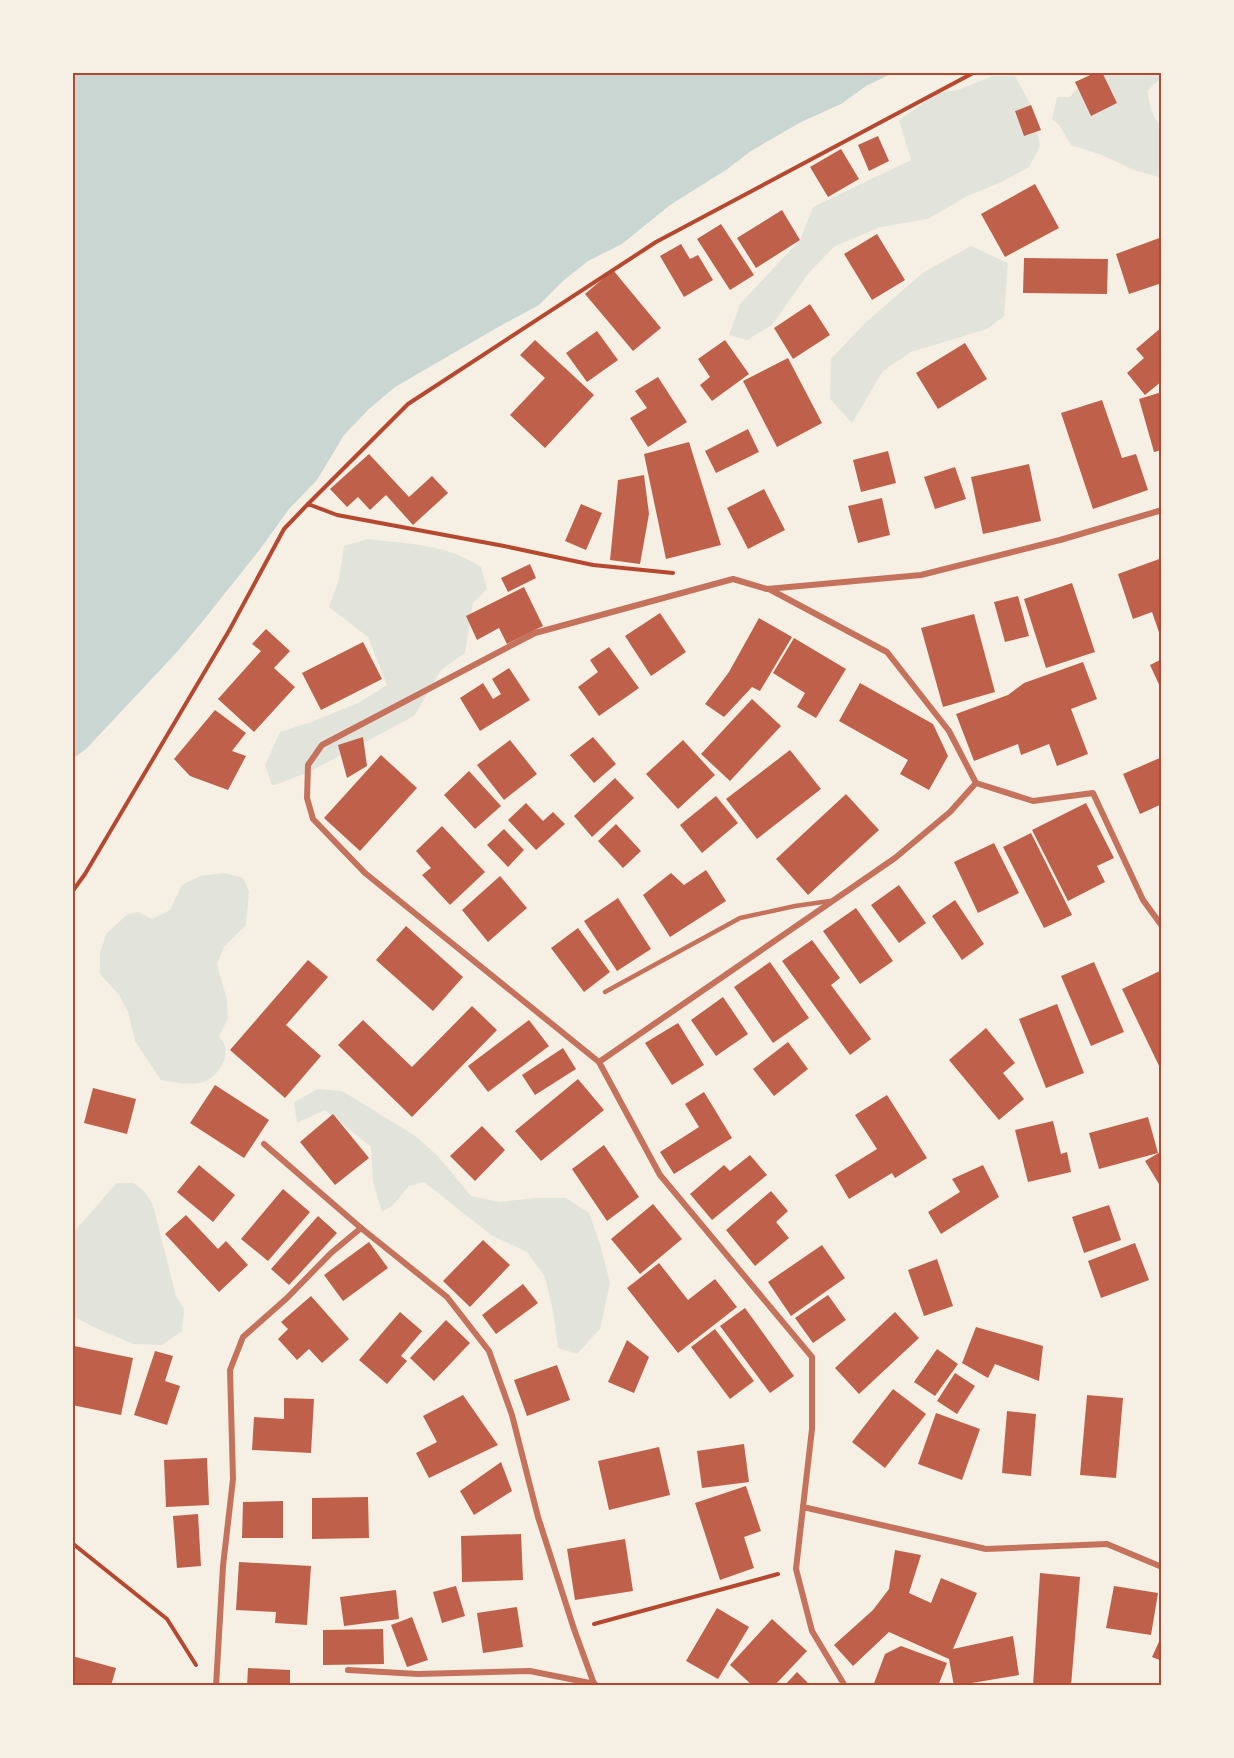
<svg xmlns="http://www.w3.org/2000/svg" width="1234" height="1758" font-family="'Golos Text',sans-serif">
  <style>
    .green { fill: #e2e4dc }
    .water { fill: #c9d6d2 }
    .building { fill: #bf614a }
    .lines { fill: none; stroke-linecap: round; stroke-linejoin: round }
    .path { stroke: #b5482f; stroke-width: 4 }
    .service { stroke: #c5725c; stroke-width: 4.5 }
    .minor { stroke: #c5725c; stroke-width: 6 }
    .neatline { fill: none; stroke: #b5482f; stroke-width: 2 }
  </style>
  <rect width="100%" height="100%" fill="#f6efe4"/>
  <g class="green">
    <path d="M1095 72H1162V77L1148 90C1148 104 1153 118 1162 128V178L1134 170 1102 155 1071 145 1059 125 1052 119 1057 97H1070L1084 80Z"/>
    <path d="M993 76H1015L1033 109 1040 146 1029 167 1002 182 967 196 928 219 881 227 835 246 808 274 772 325 747 340 729 335 740 304 800 240 813 207 911 160 899 120 938 93 958 90Z"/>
    <path d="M971 246 1008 263 1004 316 987 329 911 352 883 371 852 423 830 399 831 359 865 323 924 272Z"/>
    <path d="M368 539C409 544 446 544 481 567L487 589 473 603 465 653 441 670 414 716 311 771 275 785H272L265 765 280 732 311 722 360 702 387 685 368 637 329 607 339 579 344 546Z"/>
    <path d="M224 873 243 878 249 891 246 925 224 947 217 964 227 1000 228 1018 219 1036C220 1039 223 1041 224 1044 230 1058 217 1078 203 1082 191 1086 173 1082 161 1080L135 1041 128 1012 119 995 100 974V952L107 933 128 914 138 912 152 919 170 910 182 885 200 876Z"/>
    <path d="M318 1089 342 1091 414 1135 437 1155 471 1196 499 1202 534 1198H566L589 1213 601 1247 610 1283 600 1329 577 1354 558 1348 553 1311 545 1277 527 1252 491 1235 424 1182 409 1186 393 1205 382 1212 373 1182 371 1147 325 1110 297 1123 294 1102Z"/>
    <path d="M117 1183H134L145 1192 153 1205 176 1296 184 1309 182 1331 162 1345 134 1344 100 1330 72 1316V1233C89 1217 101 1199 117 1183Z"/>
  </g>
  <path class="water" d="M72 72H895L866 86 841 104 801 122 751 151 726 170 670 205 622 244 588 261 563 281 539 305 500 326 395 387 369 409 344 435 317 480 289 509 261 548 202 622 177 652 86 749 72 759Z"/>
  <g class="building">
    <path d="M1097 72H1102L1117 103 1091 116 1075 82Z"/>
    <path d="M1031 105 1041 130 1024 136 1015 111Z"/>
    <path d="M878 136 889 161 869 171 858 145Z"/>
    <path d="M841 149 859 179 828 197 810 167Z"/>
    <path d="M1035 184 1059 228 1005 257 981 214Z"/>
    <path d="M782 210 800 240 756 268 737 238Z"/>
    <path d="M721 224 754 275 730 290 697 239Z"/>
    <path d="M877 234 905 280 872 300 844 254Z"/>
    <path d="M1162 237V283L1129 294 1116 254Z"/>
    <path d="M681 244 690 259 698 255 713 280 684 297 660 256Z"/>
    <path d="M1024 258 1108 259 1107 294 1023 293Z"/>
    <path d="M613 270 661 328 633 351 585 294Z"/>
    <path d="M810 304 830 335 793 359 774 328Z"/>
    <path d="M1162 327V381L1145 395 1127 373 1144 358 1136 349Z"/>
    <path d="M597 331 618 360 587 382 566 353Z"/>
    <path d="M535 340 594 395 545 448 510 415 545 378 520 355Z"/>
    <path d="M725 340 749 374 712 401 700 385 710 377 698 359Z"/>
    <path d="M965 343 987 379 938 409 916 373Z"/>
    <path d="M788 358 822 423 777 447 743 381Z"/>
    <path d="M658 377 687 422 648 447 630 418 647 408 635 391Z"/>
    <path d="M1162 392V450L1154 452 1139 399Z"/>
    <path d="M1102 400 1122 458 1136 454 1148 490 1093 509 1061 413Z"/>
    <path d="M748 429 759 452 716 473 705 451Z"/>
    <path d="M689 442 721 545 666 559 644 454Z"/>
    <path d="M888 451 896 483 861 492 853 460Z"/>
    <path d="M369 454 409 497 432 476 448 493 413 525 386 495 370 510 358 497 347 507 330 489Z"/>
    <path d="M1029 464 1041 521 983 534 971 477Z"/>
    <path d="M955 467 966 499 935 509 924 477Z"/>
    <path d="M644 475 649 514 640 564 610 560 618 480Z"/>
    <path d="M764 489 785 530 748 549 727 508Z"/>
    <path d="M882 498 890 535 858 543 848 506Z"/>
    <path d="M581 504 602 513 586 550 565 541Z"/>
    <path d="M1162 558V641L1152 612 1133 619 1118 574Z"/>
    <path d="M530 564 536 578 508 592 501 578Z"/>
    <path d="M1072 583 1095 652 1046 668 1024 599Z"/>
    <path d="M524 587 543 626 507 644 499 628 477 640 466 616Z"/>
    <path d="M1018 596 1029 636 1005 642 994 602Z"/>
    <path d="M660 613 686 652 651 676 625 636Z"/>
    <path d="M974 614 995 692 943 707 921 628Z"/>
    <path d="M759 618 792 637 760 691 752 687 724 717 705 704 729 672Z"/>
    <path d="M266 629 290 651 274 668 295 687 254 732 218 699 261 651 252 644Z"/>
    <path d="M794 638 846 669 816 718 797 707 805 693 773 673Z"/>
    <path d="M363 642 382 679 321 710 302 673Z"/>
    <path d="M609 647 639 688 599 716 578 687 598 672 590 660Z"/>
    <path d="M1162 659V691L1150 665Z"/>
    <path d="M1083 662 1097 699 1071 709 1088 754 1057 766 1049 744 1021 755 1018 744 974 761 956 714 1008 695 1024 683Z"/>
    <path d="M509 668 530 700 480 731 460 698 483 683 493 699 501 694 492 679Z"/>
    <path d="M860 683 933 724 948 756 929 790 900 774 908 760 839 721Z"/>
    <path d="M752 699 781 726 730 781 701 754Z"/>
    <path d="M215 710 246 733 232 751 246 756 228 790 190 776 174 759Z"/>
    <path d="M363 737 367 766 347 778 338 745Z"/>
    <path d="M593 737 616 764 594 783 570 755Z"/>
    <path d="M510 740 537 774 504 800 477 765Z"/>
    <path d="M683 740 715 775 678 809 646 774Z"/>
    <path d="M790 750 821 789 757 839 726 799Z"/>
    <path d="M381 755 417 788 360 851 324 818Z"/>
    <path d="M1162 757V804L1140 814 1123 774Z"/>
    <path d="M469 771 501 806 475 829 444 795Z"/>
    <path d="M615 778 634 798 592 837 574 816Z"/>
    <path d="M846 794 879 830 808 895 776 859Z"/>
    <path d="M716 796 738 823 702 853 680 825Z"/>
    <path d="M526 803 543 821 553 812 565 824 536 850 508 820Z"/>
    <path d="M1086 803 1114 858 1097 866 1105 882 1068 901 1032 830Z"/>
    <path d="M616 824 641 851 623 868 598 841Z"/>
    <path d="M442 826 485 872 450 905 422 875 431 868 416 851Z"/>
    <path d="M504 829 524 850 508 867 487 845Z"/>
    <path d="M1031 833 1072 915 1044 928 1003 847Z"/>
    <path d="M994 843 1019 893 978 913 954 862Z"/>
    <path d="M706 870 726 901 670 937 643 895 671 873 684 885Z"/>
    <path d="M500 876 527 908 488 942 462 910Z"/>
    <path d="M899 885 926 923 899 943 871 905Z"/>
    <path d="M618 898 651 949 617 971 584 921Z"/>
    <path d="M955 900 984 944 962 960 932 916Z"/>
    <path d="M856 908 893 961 860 984 823 931Z"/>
    <path d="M406 926 463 977 433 1011 376 960Z"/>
    <path d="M578 928 610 972 584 992 551 948Z"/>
    <path d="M812 940 840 978 831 985 871 1039 850 1055 782 961Z"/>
    <path d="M308 960 328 977 286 1025 321 1056 285 1098 230 1050Z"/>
    <path d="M770 962 809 1018 773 1043 734 987Z"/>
    <path d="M1094 962 1124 1032 1091 1046 1061 976Z"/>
    <path d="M1162 970V1072L1122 989Z"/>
    <path d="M723 997 748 1034 716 1056 691 1020Z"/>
    <path d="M1057 1004 1084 1073 1046 1088 1019 1019Z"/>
    <path d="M472 1006 497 1030 412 1117 338 1045 363 1020 412 1067Z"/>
    <path d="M529 1020 549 1046 488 1092 468 1066Z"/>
    <path d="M678 1023 704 1065 672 1085 645 1043Z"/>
    <path d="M986 1028 1015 1063 1003 1073 1024 1099 999 1120 949 1060Z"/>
    <path d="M788 1042 808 1069 774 1096 753 1069Z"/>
    <path d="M563 1048 576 1069 535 1095 522 1075Z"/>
    <path d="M578 1079 604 1110 541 1161 515 1131Z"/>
    <path d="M215 1085 269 1120 244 1158 190 1123Z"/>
    <path d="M93 1088 136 1099 127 1134 84 1123Z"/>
    <path d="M704 1092 732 1138 674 1174 660 1152 699 1127 685 1104Z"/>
    <path d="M887 1095 927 1158 895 1178 892 1173 849 1199 835 1175 877 1149 855 1115Z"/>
    <path d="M333 1114 369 1158 335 1185 300 1142Z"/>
    <path d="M1148 1117 1158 1153 1099 1169 1089 1133Z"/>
    <path d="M1053 1121 1061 1154 1067 1152 1071 1172 1028 1182 1015 1130Z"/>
    <path d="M482 1126 505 1150 475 1181 450 1156Z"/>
    <path d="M604 1145 639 1197 607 1221 572 1169Z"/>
    <path d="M1162 1151V1189L1145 1161Z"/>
    <path d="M750 1155 767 1175 712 1220 690 1194 724 1165 730 1171Z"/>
    <path d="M199 1165 235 1195 213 1222 177 1192Z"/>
    <path d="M983 1165 999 1197 941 1234 928 1212 960 1192 952 1179Z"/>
    <path d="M283 1189 310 1212 268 1261 241 1239Z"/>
    <path d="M771 1191 788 1211 776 1222 789 1238 755 1266 726 1230Z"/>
    <path d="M653 1204 682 1239 640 1274 611 1239Z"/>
    <path d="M1109 1205 1121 1240 1084 1253 1072 1217Z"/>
    <path d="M186 1215 218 1249 226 1241 248 1265 219 1292 165 1234Z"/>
    <path d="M318 1216 337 1233 289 1285 271 1269Z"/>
    <path d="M483 1240 510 1265 470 1307 443 1281Z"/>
    <path d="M369 1242 388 1268 343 1301 324 1275Z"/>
    <path d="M1135 1243 1149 1280 1101 1298 1088 1261Z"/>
    <path d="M822 1245 845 1278 791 1316 768 1282Z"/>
    <path d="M937 1259 953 1306 924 1316 908 1270Z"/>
    <path d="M659 1263 688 1300 715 1279 737 1307 678 1353 627 1288Z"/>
    <path d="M523 1284 538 1303 496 1334 482 1315Z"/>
    <path d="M828 1295 846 1320 813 1343 795 1318Z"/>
    <path d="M311 1296 349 1339 322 1363 309 1349 297 1360 278 1339 288 1329 281 1322Z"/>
    <path d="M745 1308 794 1376 770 1393 720 1326Z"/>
    <path d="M400 1312 422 1331 401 1356 407 1361 387 1384 359 1360Z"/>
    <path d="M895 1312 919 1338 859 1394 835 1368Z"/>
    <path d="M446 1320 470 1343 434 1381 410 1358Z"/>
    <path d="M976 1327 1043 1346 1039 1381 995 1364 988 1378 962 1363Z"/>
    <path d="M715 1329 754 1381 730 1399 691 1347Z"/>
    <path d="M627 1340 649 1357 634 1393 608 1382Z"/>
    <path d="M74 1346 133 1358 121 1415 72 1405V1354Z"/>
    <path d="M937 1349 958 1364 935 1396 914 1382Z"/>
    <path d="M155 1351 173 1356 165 1381 180 1386 167 1425 134 1415Z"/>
    <path d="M557 1365 570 1400 527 1416 514 1380Z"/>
    <path d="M955 1373 975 1386 957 1414 937 1401Z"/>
    <path d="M893 1389 926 1414 885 1468 852 1442Z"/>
    <path d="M463 1395 498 1445 429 1478 416 1453 437 1442 423 1416Z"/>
    <path d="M1087 1395 1123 1398 1116 1478 1080 1475Z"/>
    <path d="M284 1398 314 1399 311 1453 252 1450 254 1417 284 1419Z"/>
    <path d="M1007 1411 1036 1414 1031 1476 1002 1473Z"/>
    <path d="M936 1413 980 1429 962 1480 918 1464Z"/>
    <path d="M744 1444 749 1482 702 1488 697 1451Z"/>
    <path d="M659 1447 670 1495 609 1510 598 1461Z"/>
    <path d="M207 1458 209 1505 166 1507 164 1460Z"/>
    <path d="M501 1462 512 1491 474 1515 460 1491Z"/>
    <path d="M746 1486 761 1531 744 1537 754 1568 720 1580 695 1503Z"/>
    <path d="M368 1497 369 1538 312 1539V1498Z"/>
    <path d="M283 1501V1538H242L243 1502Z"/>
    <path d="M198 1514 201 1566 177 1568 173 1516Z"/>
    <path d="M521 1534 523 1580 462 1582 461 1536Z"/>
    <path d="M625 1539 633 1591 575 1600 567 1549Z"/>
    <path d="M895 1550 921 1555 909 1593 931 1603 941 1578 977 1593 953 1649 1013 1636 1019 1675 954 1686 949 1659 889 1632 853 1666 834 1645 873 1610 889 1589Z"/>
    <path d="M239 1562 311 1566 307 1625 275 1623 276 1612 236 1610Z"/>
    <path d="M1040 1573 1080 1577 1071 1686H1033Z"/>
    <path d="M456 1586 465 1616 442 1623 433 1592Z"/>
    <path d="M1114 1586 1158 1593 1151 1635 1106 1628Z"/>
    <path d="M396 1590 399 1619 344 1626 340 1597Z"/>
    <path d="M517 1607 523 1647 483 1653 477 1613Z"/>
    <path d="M717 1608 749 1627 718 1679 686 1661Z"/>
    <path d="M412 1617 428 1660 407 1667 391 1625Z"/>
    <path d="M772 1619 807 1651 774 1686H753L730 1665Z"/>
    <path d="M383 1629 384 1664 323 1665V1630Z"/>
    <path d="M1162 1635V1661L1152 1657Z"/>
    <path d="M901 1646 947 1663 938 1686H873L885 1654Z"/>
    <path d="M72 1656 116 1668 111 1686H72Z"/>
    <path d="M248 1668 290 1670V1686H247Z"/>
    <path d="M797 1672 811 1686H784Z"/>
  </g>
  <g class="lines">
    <g class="path">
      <path d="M308 504 408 404 656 242 975 72"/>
      <path d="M72 892 85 874 230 629 284 529 308 504 337 515 504 546 593 565 673 573"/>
      <path d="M72 1543 167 1619 196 1665"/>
      <path d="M594 1624 778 1574"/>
    </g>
    <path class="service" d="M605 992 740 918 795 906 830 901"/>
    <g class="minor">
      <path d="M769 589 887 652 949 731 976 783"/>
      <path d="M599 1062 895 858 950 812 976 783 1033 801 1093 793 1143 900 1162 926"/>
      <path d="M264 1144 361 1228 447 1297 489 1351 512 1415 538 1517 574 1629 594 1684"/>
      <path d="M803 1507 812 1429V1357L660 1175 599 1062 365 873 313 819 307 798 308 765 322 745 535 633 733 579 767 589 921 575 1060 540 1162 510"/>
      <path d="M348 1670 418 1674 530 1671 595 1684"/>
      <path d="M216 1686 223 1566 233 1479 230 1370 243 1337 287 1298 331 1253 361 1228"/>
      <path d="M845 1686 812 1631 796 1569 803 1507 986 1549 1107 1544 1162 1567"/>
    </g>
  </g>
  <rect width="1234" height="1758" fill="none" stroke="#f6efe4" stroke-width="147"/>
  <rect x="74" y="74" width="1086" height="1610" class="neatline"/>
</svg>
